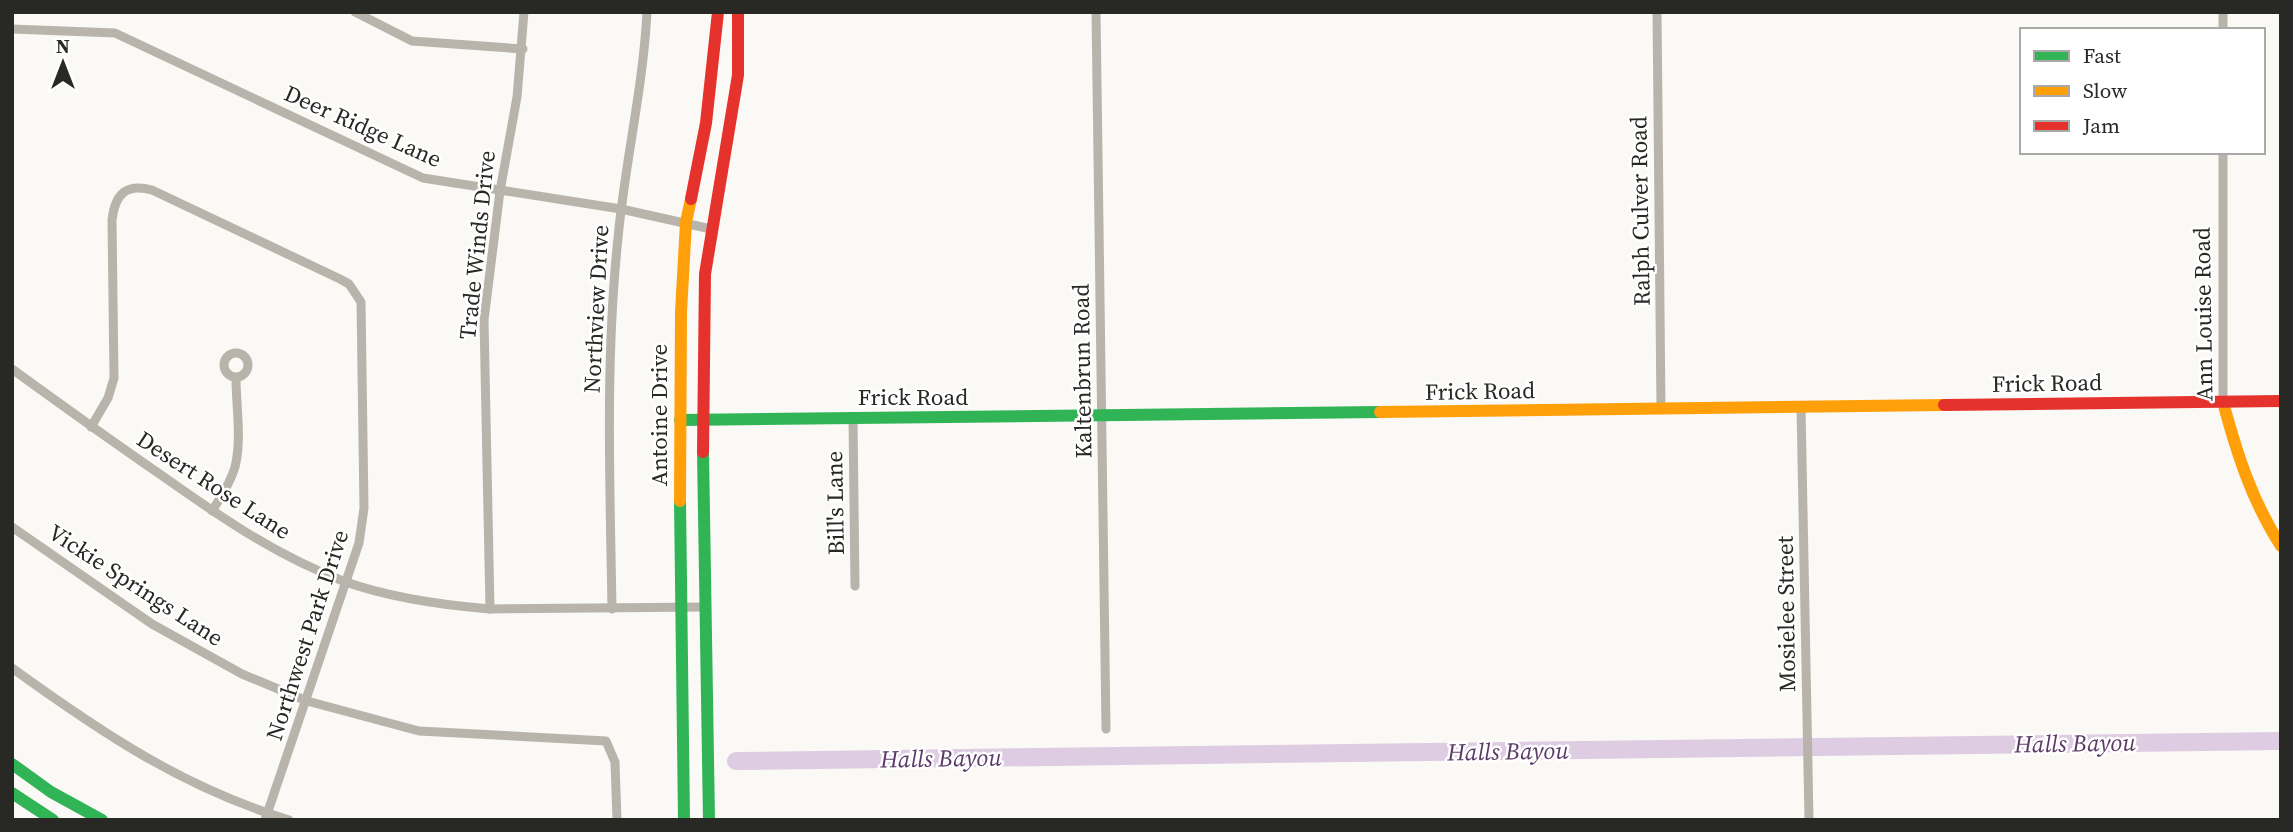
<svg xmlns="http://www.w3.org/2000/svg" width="2293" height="832" font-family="'Source Serif 4',serif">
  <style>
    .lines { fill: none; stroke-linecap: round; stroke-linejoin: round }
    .river { stroke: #decce2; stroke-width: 18 }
    .street { stroke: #b8b4ab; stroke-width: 9 }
    .fast { stroke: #30b455; stroke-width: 12 }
    .slow { stroke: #ff9f0a; stroke-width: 12 }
    .jam { stroke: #e5322d; stroke-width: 12 }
    .labels { text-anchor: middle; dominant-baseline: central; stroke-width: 5; stroke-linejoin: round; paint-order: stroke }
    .street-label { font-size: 23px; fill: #282825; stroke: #fff }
    .water-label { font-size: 24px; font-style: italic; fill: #5c3a67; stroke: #fff }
  </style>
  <rect width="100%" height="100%" fill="#fbf9f6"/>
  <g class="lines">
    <path class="river" d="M736 761 2281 741"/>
    <g class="street">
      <path d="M355 12 412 41 523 49"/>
      <path d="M1096 12 1106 729"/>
      <path d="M1657 12 1661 409"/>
      <path d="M2223 12V30"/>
      <path d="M12 29 115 33 423 178 621 209 711 229"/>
      <circle cx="236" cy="365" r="12"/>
      <path d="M12 369C63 406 113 442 164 477 222 518 277 556 343 581 390 598 441 605 490 609L704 607"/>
      <path d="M2223 402V152"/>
      <path d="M1801 407 1809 820"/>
      <path d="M853 418 855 586"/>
      <path d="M91 427 108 398 114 378 112 220C115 194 126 183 152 190L340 279 349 284 361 302 364 508 359 543 265 820"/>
      <path d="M212 511C221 497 230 483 235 467 242 439 236 406 236 378"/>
      <path d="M12 527 152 624 242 674 307 701 419 731 606 741 615 762 617 820"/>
      <path d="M490 609 484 320 500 191 517 97 524 12"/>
      <path d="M612 609C610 486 605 361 618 238 625 162 643 89 647 12"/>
      <path d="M12 668C102 733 182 787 289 820"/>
    </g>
    <g class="fast">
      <path d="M680 420 1380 412"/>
      <path d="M703 452 709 820"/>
      <path d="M680 501 684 820"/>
      <path d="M12 764 51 792 102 820"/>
      <path d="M12 793 53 820"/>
    </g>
    <g class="slow">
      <path d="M2223 402C2237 454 2252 501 2281 546"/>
      <path d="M1380 412 1944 405"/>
      <path d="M680 501 681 312 686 222 691 199"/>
    </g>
    <g class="jam">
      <path d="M691 199 706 123 718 12"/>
      <path d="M1944 405 2281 401"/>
      <path d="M703 452 705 274 738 75V12"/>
    </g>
  </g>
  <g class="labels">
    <g class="street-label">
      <text transform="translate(363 126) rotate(24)">Deer Ridge Lane</text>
      <text transform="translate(1640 211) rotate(-91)">Ralph Culver Road</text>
      <text transform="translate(477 245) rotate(-84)">Trade Winds Drive</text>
      <text transform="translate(596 309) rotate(-87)">Northview Drive</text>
      <text transform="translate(2203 314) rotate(-91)">Ann Louise Road</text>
      <text transform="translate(1082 371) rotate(-91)">Kaltenbrun Road</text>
      <text transform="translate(2047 383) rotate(-1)">Frick Road</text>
      <text transform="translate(1480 391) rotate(-1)">Frick Road</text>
      <text x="913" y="397">Frick Road</text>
      <text transform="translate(659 415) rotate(-90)">Antoine Drive</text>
      <text transform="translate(214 485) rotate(33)">Desert Rose Lane</text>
      <text transform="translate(835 503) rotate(-91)">Bill's Lane</text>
      <text transform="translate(136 585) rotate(33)">Vickie Springs Lane</text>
      <text transform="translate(1786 614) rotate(-91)">Mosielee Street</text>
      <text transform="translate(307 635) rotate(-72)">Northwest Park Drive</text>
    </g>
    <g class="water-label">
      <text transform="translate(2075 743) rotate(-1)">Halls Bayou</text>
      <text transform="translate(1508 751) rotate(-1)">Halls Bayou</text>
      <text transform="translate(941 758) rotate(-1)">Halls Bayou</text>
    </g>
  </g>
  <rect width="2293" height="832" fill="none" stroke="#282825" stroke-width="28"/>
  <rect x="2020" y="28" width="245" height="126" fill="#ffffff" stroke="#a9a9a8" stroke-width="2"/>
  <rect x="2034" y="51" width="35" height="10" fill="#30b455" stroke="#a9a9a8" stroke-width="2"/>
  <text x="2083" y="63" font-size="21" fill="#282825">Fast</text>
  <rect x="2034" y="86" width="35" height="10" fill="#ff9f0a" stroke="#a9a9a8" stroke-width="2"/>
  <text x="2083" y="98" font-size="21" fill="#282825">Slow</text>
  <rect x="2034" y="121" width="35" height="10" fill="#e5322d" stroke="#a9a9a8" stroke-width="2"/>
  <text x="2083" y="133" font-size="21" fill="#282825">Jam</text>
  <g transform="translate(63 63)" stroke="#ffffff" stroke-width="5" paint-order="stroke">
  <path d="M0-5L12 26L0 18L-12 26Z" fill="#282825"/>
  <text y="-10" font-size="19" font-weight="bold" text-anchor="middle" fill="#282825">N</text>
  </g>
</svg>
